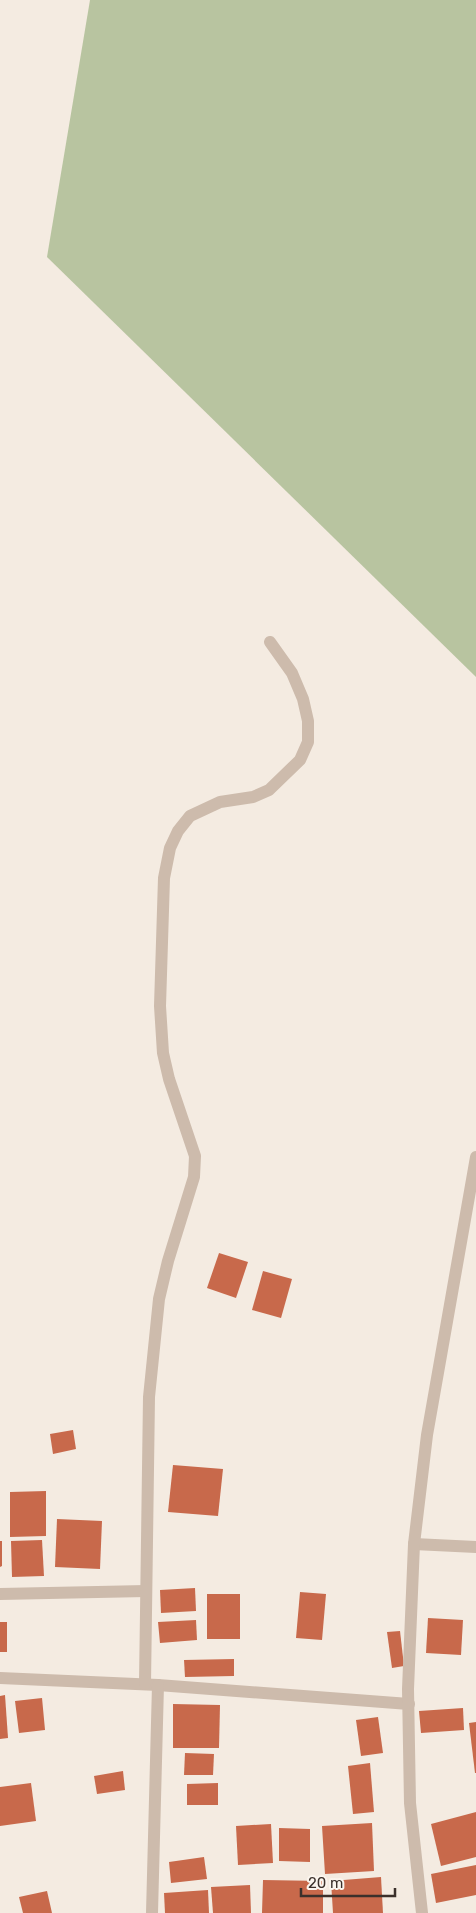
<svg xmlns="http://www.w3.org/2000/svg" width="476" height="1913" font-family="Rubik,sans-serif">
  <style>
    .green { fill: #b8c4a0 }
    .building { fill: #c8694b }
    .lines { fill: none; stroke-linecap: round; stroke-linejoin: round }
    .minor { stroke: #cdbbac; stroke-width: 12 }
  </style>
  <rect width="100%" height="100%" fill="#f4ebe1"/>
  <path class="green" d="M90 0H476V677L47 257Z"/>
  <g class="building">
    <path d="M219 1253 248 1262 236 1298 207 1288Z"/>
    <path d="M263 1271 292 1279 281 1318 252 1310Z"/>
    <path d="M73 1430 76 1449 53 1454 50 1434Z"/>
    <path d="M173 1465 223 1469 218 1516 168 1512Z"/>
    <path d="M46 1491V1536L10 1537V1492Z"/>
    <path d="M57 1519 102 1521 100 1569 55 1567Z"/>
    <path d="M42 1540 44 1576 12 1577 11 1541Z"/>
    <path d="M0 1541H2V1566L0 1567Z"/>
    <path d="M195 1588 196 1611 161 1613 160 1590Z"/>
    <path d="M300 1592 326 1594 322 1640 296 1638Z"/>
    <rect x="207" y="1594" width="33" height="45"/>
    <path d="M428 1618 463 1620 461 1655 426 1653Z"/>
    <path d="M196 1620 197 1640 160 1643 158 1622Z"/>
    <rect x="0" y="1622" width="7" height="30"/>
    <path d="M400 1631 404 1666 392 1668 387 1632Z"/>
    <path d="M234 1659V1676L185 1677 184 1660Z"/>
    <path d="M5 1695 8 1738 0 1739V1696Z"/>
    <path d="M42 1698 45 1730 19 1733 15 1701Z"/>
    <path d="M173 1704 220 1705 219 1748H173Z"/>
    <path d="M463 1708 464 1730 421 1733 419 1711Z"/>
    <path d="M378 1717 383 1753 361 1756 356 1720Z"/>
    <path d="M476 1722V1773H475L469 1723Z"/>
    <path d="M185 1753 214 1754 213 1775H184Z"/>
    <path d="M370 1763 374 1812 353 1814 348 1766Z"/>
    <path d="M123 1771 125 1790 97 1794 94 1776Z"/>
    <path d="M31 1783 36 1821 0 1826V1787Z"/>
    <path d="M218 1783V1805H187V1784Z"/>
    <path d="M476 1812V1857L441 1866 431 1824Z"/>
    <path d="M372 1823 374 1871 325 1874 322 1826Z"/>
    <path d="M271 1824 273 1863 238 1865 236 1826Z"/>
    <path d="M279 1828 310 1829V1862L279 1861Z"/>
    <path d="M204 1857 207 1879 171 1883 169 1862Z"/>
    <path d="M476 1865V1895L436 1903 431 1874Z"/>
    <path d="M381 1877 383 1913H333L331 1881Z"/>
    <path d="M263 1880 323 1881V1913H262Z"/>
    <path d="M250 1885 251 1913H213L211 1887Z"/>
    <path d="M208 1890 209 1913H165L164 1893Z"/>
    <path d="M47 1891 52 1913H23L19 1897Z"/>
  </g>
  <g class="lines">
    <g class="minor">
      <path d="M414 1544 476 1547"/>
      <path d="M0 1594 146 1591"/>
      <path d="M0 1678 158 1685 409 1704"/>
      <path d="M145 1684 149 1397 159 1299 168 1261 194 1177 195 1156 169 1079 163 1053 160 1006 164 878 170 848 178 831 190 816 220 802 253 797 269 790 300 760 308 742V721L303 699 292 673 270 642"/>
      <path d="M152 1913 158 1685"/>
      <path d="M422 1913 410 1803 408 1689 414 1544 427 1435 476 1157"/>
    </g>
  </g>
  <path d="M301 1888v8h94v-8" fill="none" stroke="#3b302b" stroke-width="2.5"/>
  <text x="308" y="1888" font-size="15" fill="#3b302b" stroke="#fbf5ee" stroke-width="4" paint-order="stroke">20 m</text>
</svg>
